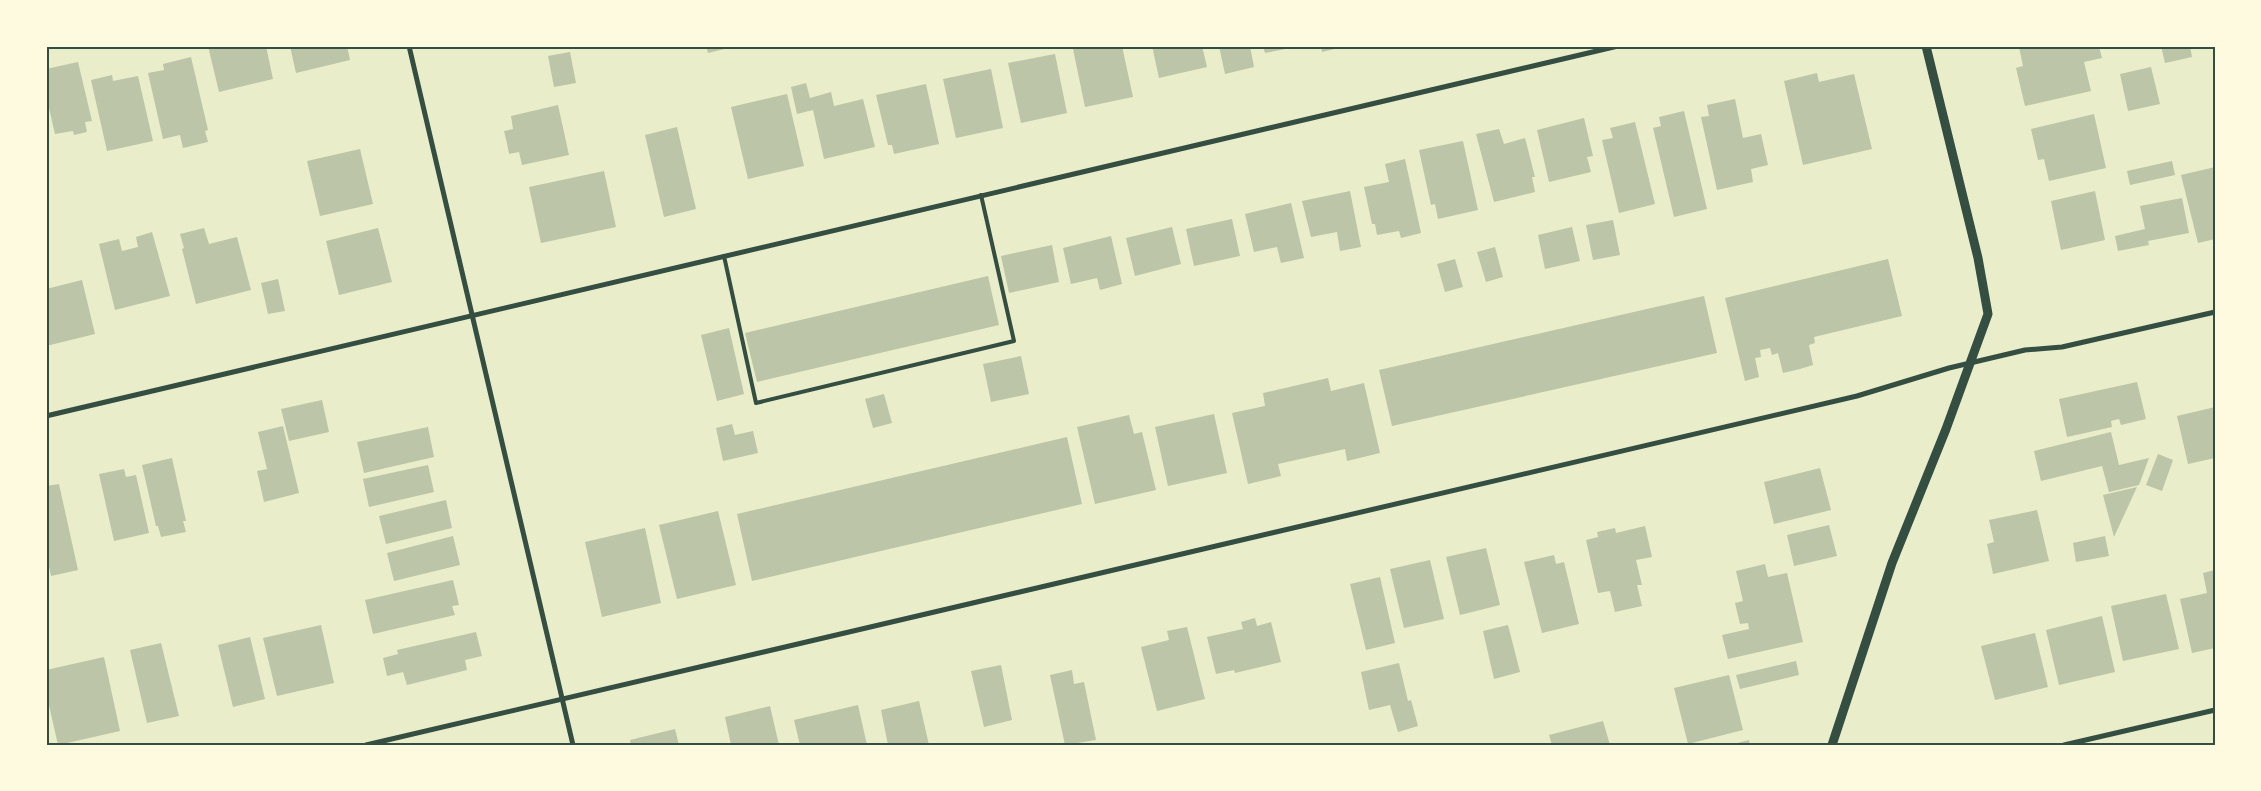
<svg xmlns="http://www.w3.org/2000/svg" width="2261" height="791" font-family="'Space Grotesk',sans-serif">
  <style>
    .building { fill: #bcc5a7 }
    .lines { fill: none; stroke-linecap: round; stroke-linejoin: round }
    .service { stroke: #344e41; stroke-width: 4 }
    .minor { stroke: #344e41; stroke-width: 5 }
    .tertiary { stroke: #344e41; stroke-width: 9 }
    .neatline { fill: none; stroke: #344e41; stroke-width: 2 }
  </style>
  <rect width="100%" height="100%" fill="#e9edc9"/>
  <g class="building">
    <path d="M208 46H266L273 79 219 92Z"/>
    <path d="M290 46H347L350 60 296 73Z"/>
    <path d="M706 46H732V47L708 53Z"/>
    <path d="M1085 46H1122L1133 97 1085 107 1073 49Z"/>
    <path d="M1152 46H1202L1207 67 1159 78Z"/>
    <path d="M1219 46H1250L1254 67 1225 74Z"/>
    <path d="M1263 46H1296V47L1265 53Z"/>
    <path d="M1321 46H1343V47L1322 52Z"/>
    <path d="M2023 46H2099L2102 58 2084 62 2091 91 2025 106 2016 68 2023 66 2019 47Z"/>
    <path d="M2161 46H2190L2192 57 2165 63Z"/>
    <path d="M570 52 576 83 554 87 548 56Z"/>
    <path d="M1055 54 1067 113 1021 123 1008 63Z"/>
    <path d="M191 57 208 130 205 131 208 142 183 148 180 135 163 139 148 73 164 70 163 64Z"/>
    <path d="M78 62 92 121 85 122 87 132 74 135 73 131 55 134 46 95V82H49L46 69Z"/>
    <path d="M2151 67 2160 104 2128 111 2120 74Z"/>
    <path d="M991 69 1003 128 956 138 943 79Z"/>
    <path d="M1817 73 1819 82 1854 74 1872 149 1803 165 1784 81Z"/>
    <path d="M112 75 113 81 138 76 153 141 107 151 91 80Z"/>
    <path d="M806 83 810 98 831 92 834 106 863 99 875 147 824 159 813 110 797 114 791 87Z"/>
    <path d="M926 84 939 144 894 154 892 145H888L876 95Z"/>
    <path d="M787 94 804 166 748 179 731 107Z"/>
    <path d="M1735 99 1743 138 1761 134 1768 165 1751 169 1753 182 1717 190 1701 117 1709 116 1707 105Z"/>
    <path d="M558 105 569 155 522 165 519 152 509 154 507 143 504 131 513 129 511 116Z"/>
    <path d="M1684 111 1707 209 1674 217 1653 128 1661 126 1659 117Z"/>
    <path d="M2094 114 2106 168 2049 181 2044 159 2038 160 2031 129Z"/>
    <path d="M1584 118 1593 156 1587 157 1591 172 1549 182 1537 130Z"/>
    <path d="M1635 122 1655 204 1619 213 1602 140 1613 138 1610 128Z"/>
    <path d="M677 127 696 209 664 217 645 135Z"/>
    <path d="M1499 129 1504 144 1525 138 1535 177H1532L1535 192 1494 202 1476 134Z"/>
    <path d="M1463 141 1478 210 1438 219 1435 204 1431 205 1419 150Z"/>
    <path d="M360 149 373 204 320 216 307 161Z"/>
    <path d="M1405 159 1421 233 1401 238 1399 231 1377 235 1375 224H1372L1364 187 1389 182 1385 164Z"/>
    <path d="M2172 161 2175 175 2130 185 2127 171Z"/>
    <path d="M2215 167V239L2198 243 2181 175Z"/>
    <path d="M604 171 616 227 541 243 529 187Z"/>
    <path d="M1350 191 1361 247 1340 251 1337 232 1311 237 1302 201Z"/>
    <path d="M2095 191 2105 240 2061 250 2051 201Z"/>
    <path d="M2182 198 2189 233 2148 241 2149 245 2118 251 2115 236 2145 229 2140 206Z"/>
    <path d="M1291 203 1304 258 1281 263 1277 247 1254 252 1245 214Z"/>
    <path d="M1232 219 1240 256 1194 266 1186 229Z"/>
    <path d="M1613 220 1620 255 1593 260 1586 225Z"/>
    <path d="M1172 227 1181 264 1135 276 1126 238Z"/>
    <path d="M1572 227 1580 261 1545 269 1538 235Z"/>
    <path d="M204 228 209 244 237 237 251 290 196 304 182 249 184 248 180 234Z"/>
    <path d="M378 228 392 282 339 295 326 241Z"/>
    <path d="M152 232 170 296 115 310 99 244 119 239 122 251 138 247 136 237Z"/>
    <path d="M1111 236 1122 284 1100 290 1097 278 1071 284 1063 248Z"/>
    <path d="M1052 245 1059 282 1009 293 1001 256Z"/>
    <path d="M1495 247 1503 277 1486 282 1477 252Z"/>
    <path d="M1455 259 1463 287 1445 292 1437 264Z"/>
    <path d="M1888 259 1902 316 1814 337 1815 343 1809 345 1813 365 1800 369 1783 373 1778 353 1772 355 1770 348 1760 350 1761 357 1755 358 1759 377 1745 381 1725 298Z"/>
    <path d="M988 276 999 325 757 382 745 333Z"/>
    <path d="M278 279 285 311 268 314 261 283Z"/>
    <path d="M82 280 95 334 46 346V289Z"/>
    <path d="M1704 296 1717 353 1392 426 1379 370Z"/>
    <path d="M729 328 744 394 717 401 701 335Z"/>
    <path d="M1021 356 1029 394 991 402 983 364Z"/>
    <path d="M1328 378 1331 391 1364 383 1380 453 1347 461 1345 449 1278 464 1281 476 1248 484 1232 413 1265 406 1263 393Z"/>
    <path d="M2137 382 2146 419 2121 425 2119 419 2111 421 2112 427 2067 437 2059 399Z"/>
    <path d="M884 394 892 423 873 428 865 399Z"/>
    <path d="M322 400 329 432 289 441 281 409Z"/>
    <path d="M2215 407V458L2188 464 2177 416Z"/>
    <path d="M1214 414 1227 473 1168 486 1155 427Z"/>
    <path d="M1129 415 1134 434 1142 432 1156 490 1095 504 1077 427Z"/>
    <path d="M732 424 735 435 753 431 758 453 723 461 716 428Z"/>
    <path d="M283 426 299 493 264 502 257 471 267 469 258 432Z"/>
    <path d="M428 427 434 457 364 473 357 442Z"/>
    <path d="M2111 432 2119 465 2149 458 2139 485 2109 492 2102 466 2041 481 2034 451Z"/>
    <path d="M1067 437 1082 504 752 581 737 514Z"/>
    <path d="M2158 454 2173 460 2162 491 2146 485Z"/>
    <path d="M172 458 186 521H183L186 532 161 537 158 526H156L142 465Z"/>
    <path d="M428 465 434 492 369 507 363 479Z"/>
    <path d="M1820 468 1831 510 1774 524 1764 482Z"/>
    <path d="M124 469 126 477 136 475 149 533 114 541 99 474Z"/>
    <path d="M59 484 78 570 51 576 46 553V486Z"/>
    <path d="M2137 487 2114 537 2103 495Z"/>
    <path d="M446 500 452 528 386 544 379 516Z"/>
    <path d="M2037 510 2049 561 1993 574 1987 544 1994 542 1989 520Z"/>
    <path d="M718 511 736 585 677 599 659 525Z"/>
    <path d="M1829 525 1837 556 1794 566 1787 535Z"/>
    <path d="M1645 526 1652 557 1636 560 1642 585H1637L1642 606 1615 612 1610 591 1598 593 1586 540 1598 537 1597 532 1615 528 1616 533Z"/>
    <path d="M645 528 661 603 602 617 585 542Z"/>
    <path d="M453 536 460 565 394 581 387 553Z"/>
    <path d="M2105 536 2109 556 2076 562 2073 543Z"/>
    <path d="M1486 548 1500 605 1460 615 1446 557Z"/>
    <path d="M1554 555 1556 564 1564 562 1579 624 1542 633 1524 562Z"/>
    <path d="M1430 560 1444 619 1404 628 1390 569Z"/>
    <path d="M1765 564 1768 577 1787 573 1803 642 1728 659 1722 635 1749 629 1748 623 1740 624 1735 603 1743 601 1736 571Z"/>
    <path d="M2215 570V648L2192 653 2180 599 2207 593 2203 573Z"/>
    <path d="M1380 577 1395 643 1366 650 1350 584Z"/>
    <path d="M453 580 459 605 452 606 455 615 373 634 365 600Z"/>
    <path d="M2166 594 2179 649 2123 661 2111 606Z"/>
    <path d="M2102 616 2115 672 2059 685 2046 630Z"/>
    <path d="M1255 618 1257 626 1271 622 1281 662 1235 673 1234 670 1216 674 1207 637 1243 629 1241 622Z"/>
    <path d="M321 625 334 683 277 696 263 638Z"/>
    <path d="M1508 625 1520 672 1494 679 1483 631Z"/>
    <path d="M1187 627 1205 699 1157 711 1141 647 1169 640 1167 631Z"/>
    <path d="M476 632 482 656 465 660 467 670 407 685 403 672 387 676 383 658 398 654 397 650Z"/>
    <path d="M2035 633 2048 687 1995 700 1981 646Z"/>
    <path d="M250 637 265 699 233 707 218 645Z"/>
    <path d="M161 643 179 716 147 723 130 650Z"/>
    <path d="M104 657 120 731 58 745 46 692V670Z"/>
    <path d="M1796 661 1799 675 1740 689 1736 675Z"/>
    <path d="M1399 663 1408 701 1411 700 1418 726 1398 732 1390 705 1369 710 1361 672Z"/>
    <path d="M1001 665 1012 720 984 727 971 671Z"/>
    <path d="M1072 670 1074 684 1084 682 1096 740 1065 745 1050 675Z"/>
    <path d="M1729 675 1743 730 1688 744 1674 688Z"/>
    <path d="M919 701 929 745H888L881 710Z"/>
    <path d="M858 705 867 745H800L794 720Z"/>
    <path d="M770 706 779 745H731L725 717Z"/>
    <path d="M1603 721 1610 745H1552L1549 735Z"/>
    <path d="M675 729 679 745H631L630 740Z"/>
    <path d="M1749 740 1750 745H1733V744Z"/>
  </g>
  <g class="lines">
    <path class="service" d="M724 256 756 403 1014 341 981 195"/>
    <g class="minor">
      <path d="M409 46 573 745"/>
      <path d="M46 416 1618 46"/>
      <path d="M366 745 1857 396 1949 368 2025 350 2062 347 2215 312"/>
      <path d="M2064 745 2215 710"/>
    </g>
    <path class="tertiary" d="M1832 745 1892 563 1946 429 1988 314 1978 258 1926 46"/>
  </g>
  <rect width="2261" height="791" fill="none" stroke="#fefae0" stroke-width="95"/>
  <rect x="48" y="48" width="2166" height="696" class="neatline"/>
</svg>
